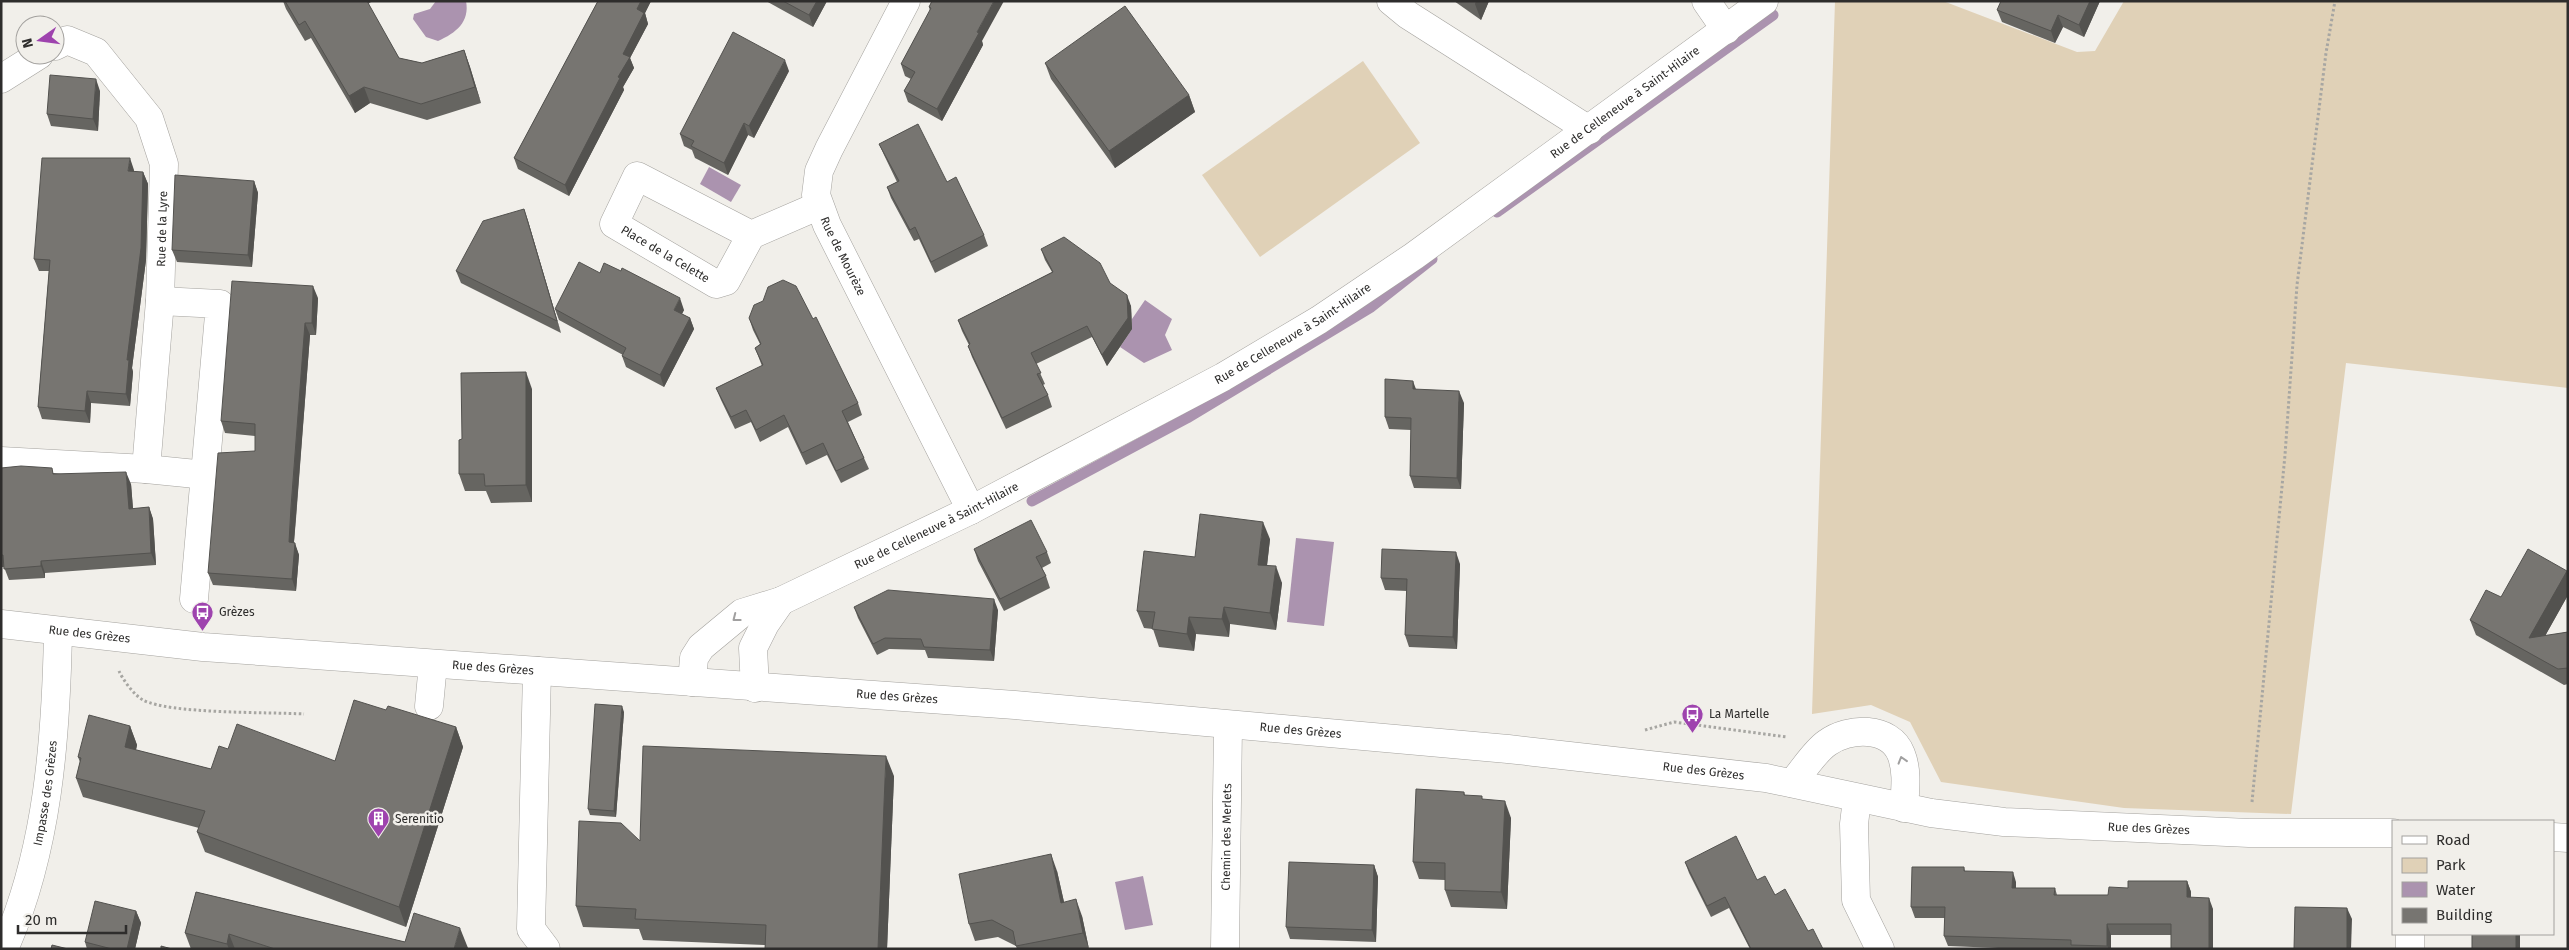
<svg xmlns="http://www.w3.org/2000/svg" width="2569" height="950" font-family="'Fira Sans',sans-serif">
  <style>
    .green { fill: #e0d1b7 }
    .water { fill: #ab93af }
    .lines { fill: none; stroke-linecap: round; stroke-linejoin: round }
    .stream { stroke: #ab93af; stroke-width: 11 }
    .minor-casing { stroke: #a4a29e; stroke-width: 29 }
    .path { stroke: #a7a6a2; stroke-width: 3; stroke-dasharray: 2.5 2.5; stroke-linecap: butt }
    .minor { stroke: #fff; stroke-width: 28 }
    .wall { fill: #666561 }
    .shaded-wall { fill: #53524f }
    .building { fill: #777571; stroke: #53524f }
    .oneway { stroke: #a1a0a0 }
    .labels { text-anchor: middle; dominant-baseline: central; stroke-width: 5; stroke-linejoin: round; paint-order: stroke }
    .street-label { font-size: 12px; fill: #2e2d2c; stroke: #f1efea }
    .poi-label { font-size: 12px; fill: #2e2d2c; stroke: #f1efea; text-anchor: start }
  </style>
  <rect width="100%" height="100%" fill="#f1efea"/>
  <g class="green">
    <path d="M1835 1H1943L2077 52 2095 51 2124 1H2568V388L2346 363 2291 814 2124 808 1941 782 1910 722 1871 705 1812 714Z"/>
    <path d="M1363 61 1420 143 1260 257 1202 175Z"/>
  </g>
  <g class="water">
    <path d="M436 1H466C470 22 456 33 438 41L426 37 413 19 414 14 430 9Z"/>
    <path d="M709 167 741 185 731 202 700 184Z"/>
    <path d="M1145 300 1172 319 1165 335 1172 350 1144 363 1120 347 1132 329V319Z"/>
    <path d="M1296 538 1334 542 1324 626 1287 622Z"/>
    <path d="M1143 876 1153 925 1125 930 1115 882Z"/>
  </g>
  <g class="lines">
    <g class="stream">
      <path d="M1497 212 1773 15"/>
      <path d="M1032 501 1187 418 1371 307 1432 259"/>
    </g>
    <defs>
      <g id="minor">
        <path id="s1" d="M906 1 829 149 819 171 816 195 827 225 971 510"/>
        <path d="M1391 1 1408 15 1589 130"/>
        <path d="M1706 1 1726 30"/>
        <path d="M1 79 39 55"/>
        <path id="s2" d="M751 235 637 176 614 224 716 284 726 281 751 235 818 206"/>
        <path d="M160 301 220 304 194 599"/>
        <path id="s3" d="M1 461 146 469 160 301 164 164 149 118 96 52 67 40 55 46"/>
        <path d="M146 469 206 475"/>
        <path id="s4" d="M1 624 203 647 1015 705 1508 749 1766 778 1931 813 2004 822 2249 833H2393"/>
        <path d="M537 671 531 929 546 949"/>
        <path id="s5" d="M692 682 694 658 701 647 742 613 781 601 971 510 1223 377 1319 320 1414 256 1764 1"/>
        <path d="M755 688 753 648 765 624 781 601"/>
        <path d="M429 706 433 664"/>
        <path d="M1792 783C1803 771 1814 752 1827 743 1849 727 1890 726 1901 754 1908 771 1905 791 1904 808"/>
        <path d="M1857 799 1854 824 1856 900 1880 949"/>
        <path d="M2553 837 2568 838"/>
        <path id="s6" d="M4 949C48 851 56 738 58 632"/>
        <path id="s7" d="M1225 949 1228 726"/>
        <path d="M2410 949V934"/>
      </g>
    </defs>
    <use href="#minor" class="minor-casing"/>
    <g class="path">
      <path d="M119 671C123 680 134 695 143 700 169 714 269 712 304 714"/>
      <path d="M1645 730 1674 722 1787 737"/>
      <path d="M2252 802 2285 455 2297 285 2326 53 2335 1"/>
    </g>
    <use href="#minor" class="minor"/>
  </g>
  <g class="wall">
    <path d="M283 1H371V2L368 4 399 58 422 63 464 50 470 67 481 103 427 120 370 103 355 113 311 38 305 41 286 9Z"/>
    <path d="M598 1H651L645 13 648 24 630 58 634 68 623 87 624 90 569 196 518 169 514 158Z"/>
    <path d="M766 1H827L813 27Z"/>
    <path d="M932 1 982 41 983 45 942 121 908 102 904 91 911 79 905 76 901 64 930 11 929 7Z"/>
    <path d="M1454 1H1489L1481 20Z"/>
    <path d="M2100 1 2084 37 2063 27 2055 43 2002 22 1997 10Z"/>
    <path d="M1045 63 1189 95 1195 112 1115 168 1051 79Z"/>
    <path d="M789 71 754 138 748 135 728 175 695 158 692 150 684 146 680 134Z"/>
    <path d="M100 91 98 131 51 126 47 114Z"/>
    <path d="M879 144 947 182 984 235 988 246 935 273 919 239 914 241 891 198 887 187 897 182 884 155Z"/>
    <path d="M134 170V172H143L148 184 146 260 132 368 133 372 130 406 91 403 90 423 42 419 38 407 49 271H39L34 259Z"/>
    <path d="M254 181 258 193 252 267 177 262 172 250Z"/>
    <path d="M524 209 528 221 561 333 461 283 456 271Z"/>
    <path d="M1041 249 1110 283 1131 306 1132 329 1107 366 1092 337 1036 364 1045 384 1043 385 1048 395 1052 407 1006 429 972 357 968 346 969 345 962 331 958 320 1052 272 1045 260Z"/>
    <path d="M318 298 316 335H310L296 519 294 542 299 555 296 591 213 585 208 573 255 451V436L225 433 221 421Z"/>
    <path d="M555 309 684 310 682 314 690 318 694 329 664 387 626 367 622 356 623 355 559 320Z"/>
    <path d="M749 318 858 403 862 415 848 422 864 458 869 469 841 483 827 455 806 465 788 427 760 442 751 422 735 429 721 400 716 388 762 366 755 348 760 344 753 330Z"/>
    <path d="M532 389V502L491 503 486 491H465L459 474 462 439Z"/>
    <path d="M1416 389 1464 403 1461 489 1414 488 1410 476 1411 430 1389 429 1385 417Z"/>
    <path d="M1 468 54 473 131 484 133 509 149 507 153 519 156 565 45 573V578L9 580 4 567H1Z"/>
    <path d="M1270 539 1267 566 1282 583 1276 630 1230 624 1229 637 1196 634 1194 651 1159 647 1153 629 1144 628 1137 611 1195 557Z"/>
    <path d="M974 549 1047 552 1051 563 1042 568 1046 576 1050 588 1004 611 978 561Z"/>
    <path d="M1460 564 1457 649 1409 647 1405 635 1407 591 1385 590 1381 578Z"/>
    <path d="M2567 571 2568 574V595L2545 636 2568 632V684L2564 685 2476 635 2470 620 2501 597Z"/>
    <path d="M854 607 998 610 994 661 928 658 925 650 889 649 877 655 858 618Z"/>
    <path d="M386 710 456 727 463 747 406 927 205 852 197 832 199 828 83 797 76 778 80 762 78 757 130 726 137 745 136 750 211 769 228 749 335 761Z"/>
    <path d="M624 712 616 817 590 815 588 809Z"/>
    <path d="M894 776 887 949H765V945L643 940 639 929 583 927 576 906 640 841Z"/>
    <path d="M1464 792 1465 795 1483 799 1511 818 1507 909 1451 907 1445 890V880L1419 879 1413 862Z"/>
    <path d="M1685 862 1757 880 1775 895 1823 949H1750L1729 908 1711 917 1689 873Z"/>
    <path d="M1374 865 1378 877 1376 942 1290 939 1286 927Z"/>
    <path d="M1964 867 1965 871 2016 882V888H2055L2057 895H2108L2128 888 2187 881 2191 892V898L2213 909V949H2171V935H2111V949H2023L1948 946 1944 936 1945 918H1915L1911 907Z"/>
    <path d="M1057 871 1064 902 1082 916 1089 949H1017L1016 946 998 937 975 941 969 924Z"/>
    <path d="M196 892 405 942 468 948 191 949 185 933Z"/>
    <path d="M136 911 141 923 135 949H87L85 942Z"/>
  </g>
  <g class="shaded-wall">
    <path d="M641 1H651L645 13 648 24 630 58 634 68 623 87 624 90 569 196 565 185 618 77 623 54 637 9Z"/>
    <path d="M817 1H827L813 27 809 15Z"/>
    <path d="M994 1H1004L982 41 983 45 942 121 937 109 977 32Z"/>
    <path d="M1476 1H1489L1481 20 1475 4Z"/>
    <path d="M2090 1H2100L2084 37 2079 25Z"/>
    <path d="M2058 15 2063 27 2055 43 2051 31Z"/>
    <path d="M464 50 470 67 481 103 475 87Z"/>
    <path d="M785 60 789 71 754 138 749 126Z"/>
    <path d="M96 79 100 91 98 131 93 119Z"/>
    <path d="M364 87 370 103 355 113 349 96Z"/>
    <path d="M1189 95 1195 112 1115 168 1109 151Z"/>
    <path d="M744 123 748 135 728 175 724 163Z"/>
    <path d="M130 158 134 170 132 183 128 171Z"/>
    <path d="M143 172 148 184 146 260 132 368 133 372 130 406 126 394 127 360Z"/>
    <path d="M254 181 258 193 252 267 248 255Z"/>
    <path d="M524 209 528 221 561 333 557 321Z"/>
    <path d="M313 286 318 298 316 335 312 323Z"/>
    <path d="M1127 295 1131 306 1132 329 1107 366 1102 355Z"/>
    <path d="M680 298 684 310 678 321 674 310Z"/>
    <path d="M690 318 694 329 664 387 660 375Z"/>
    <path d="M305 323 310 335 293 554 289 542Z"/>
    <path d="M526 372 532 389V502L526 485Z"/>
    <path d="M1413 381 1417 392 1413 389Z"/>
    <path d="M87 391 91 403 90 423 85 411Z"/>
    <path d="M1459 391 1464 403 1461 489 1457 478Z"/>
    <path d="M126 472 131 484 134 521 129 509Z"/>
    <path d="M149 507 153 519 156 565 151 553Z"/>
    <path d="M1263 522 1270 539 1265 582 1258 565Z"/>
    <path d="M295 543 299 555 296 591 292 579Z"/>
    <path d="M1456 552 1460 564 1457 649 1453 637Z"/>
    <path d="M41 561 45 573V578L41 566Z"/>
    <path d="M1276 566 1282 583 1276 630 1270 613Z"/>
    <path d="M2567 571 2568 574V595L2535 654 2529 638Z"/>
    <path d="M994 599 998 610 994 661 990 650Z"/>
    <path d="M1224 607 1230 624 1229 637 1222 619Z"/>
    <path d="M1189 617 1196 634 1194 651 1187 634Z"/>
    <path d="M622 706 624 712 616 817 614 811Z"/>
    <path d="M130 726 137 745 132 767 125 747Z"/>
    <path d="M456 727 463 747 406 927 399 907Z"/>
    <path d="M886 756 894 776 887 949H878Z"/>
    <path d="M1505 801 1511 818 1507 909 1501 892Z"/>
    <path d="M1051 854 1057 871 1068 920 1061 903Z"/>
    <path d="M1374 865 1378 877 1376 942 1372 930Z"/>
    <path d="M2013 872 2016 882V898L2012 888Z"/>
    <path d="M2187 881 2191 892V908L2187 897Z"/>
    <path d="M2209 898 2213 909V949H2209Z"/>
    <path d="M1076 899 1082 916 1089 949 1083 933Z"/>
    <path d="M2347 908 2352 919 2351 949H2347Z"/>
    <path d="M136 911 141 923 135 949H127Z"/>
    <path d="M2107 924 2111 935V949H2109L2107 946Z"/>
    <path d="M460 928 468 948V949H454Z"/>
    <path d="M229 934 235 949H229L227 944Z"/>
    <rect x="2516" y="934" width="4" height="15"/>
  </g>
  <g class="building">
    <path d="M285 1H367L399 58 422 63 464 50 475 87 421 104 364 87 349 96 305 21 299 25Z"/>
    <path d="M598 1H641L637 9 644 13 623 54 630 57 618 77 620 78 565 185 514 158Z"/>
    <path d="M783 1H817L809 15Z"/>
    <path d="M932 1H994L977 32 979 33 937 109 904 91 915 72 901 64 931 8 929 7Z"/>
    <path d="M2001 1H2090L2079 25 2058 15 2051 31 1997 10Z"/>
    <path d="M1125 6 1189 95 1109 151 1045 63Z"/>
    <path d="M733 32 785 60 749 126 744 123 724 163 691 146 694 141 680 134Z"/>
    <path d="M50 75 96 79 93 119 47 114Z"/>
    <path d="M918 124 947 182 956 177 984 235 931 262 915 227 910 230 887 187 899 181 879 144Z"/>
    <path d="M42 158H130L128 171 143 172 141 248 127 360H129L126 394 87 391 85 411 38 407 50 260 34 259Z"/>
    <path d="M175 175 254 181 248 255 172 250Z"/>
    <path d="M524 209 557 321 456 271 483 221Z"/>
    <path d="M1064 237 1100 263 1110 283 1127 295 1128 318 1102 355 1087 326 1031 353 1041 373 1037 374 1048 395 1002 418 968 346 970 344 958 320 1053 272 1041 249Z"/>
    <path d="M579 262 600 273 604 263 621 271 622 268 680 298 674 310 690 318 660 375 622 356 626 348 555 309Z"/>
    <path d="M783 280 796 286 813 319 816 317 858 403 842 411 864 458 836 471 823 443 802 453 784 415 756 430 746 410 731 417 716 388 763 365 755 348 761 344 749 318 754 305 763 301 768 287Z"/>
    <path d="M232 281 313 286 312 323H305L291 507 289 542 295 543 292 579 208 573 218 453 255 451V424L221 421Z"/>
    <path d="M526 372V485L485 486 484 474H459V440L462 439 461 373Z"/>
    <path d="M1385 379 1413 381V389L1459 391 1457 478 1410 476 1411 418 1385 417Z"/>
    <path d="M21 466 52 468 53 474 126 472 129 509 149 507 151 553 41 561V566L4 569 3 555H1V468Z"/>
    <path d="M1200 514 1263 522 1258 565 1276 566 1270 613 1224 607 1222 619 1189 617 1187 634 1152 629 1155 612 1137 611 1144 551 1195 557Z"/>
    <path d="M1031 520 1047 552 1036 557 1046 576 1000 599 974 549Z"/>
    <path d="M1382 549 1456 552 1453 637 1405 635 1407 579 1381 578Z"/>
    <path d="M2528 549 2567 571 2529 638 2568 632V668L2558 669 2470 620 2486 590 2501 597Z"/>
    <path d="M888 590 994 599 990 650 924 647 921 639 885 638 873 644 854 607Z"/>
    <path d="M354 700 386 710 388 706 456 727 399 907 197 832 205 811 76 778 81 758 78 757 89 715 130 726 125 747 211 769 219 746 228 749 237 724 335 761Z"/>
    <path d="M595 704 622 706 614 811 588 809Z"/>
    <path d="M643 746 886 756 878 949H765L766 925 635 919 636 909 576 906 579 821 621 823 640 841Z"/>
    <path d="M1416 789 1464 792V795L1482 796V799L1505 801 1501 892 1445 890V863L1413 862Z"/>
    <path d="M1736 836 1757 880 1765 876 1775 895 1785 889 1808 931 1813 929 1823 949H1751L1725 897 1707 906 1685 862Z"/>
    <path d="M1051 854 1061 903 1076 899 1083 933 1016 946 1013 931 992 920 969 924 959 874Z"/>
    <path d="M1289 862 1374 865 1372 930 1286 927Z"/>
    <path d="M1912 867H1964V871L2013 872 2012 888H2055L2054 895H2108L2109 887 2128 888V881H2187V897L2209 898V949H2171V924H2107V946L2071 945V940L1944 936 1945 907H1911Z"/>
    <path d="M196 892 405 942 414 913 460 928 454 949H275L229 934 227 944 185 933Z"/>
    <path d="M95 901 136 911 127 949H112L85 942Z"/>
    <path d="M2295 907 2347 908V949H2294Z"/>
    <rect x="2472" y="934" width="44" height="15"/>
    <path d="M52 945 68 949H51Z"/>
    <path d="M161 946 172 949H161Z"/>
  </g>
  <defs><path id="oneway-chevron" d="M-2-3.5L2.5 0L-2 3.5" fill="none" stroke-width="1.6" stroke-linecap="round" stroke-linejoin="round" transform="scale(1.25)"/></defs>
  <g class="oneway">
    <use href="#oneway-chevron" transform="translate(736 618) rotate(142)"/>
    <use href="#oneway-chevron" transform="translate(1902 760) rotate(-107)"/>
  </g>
  <defs>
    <symbol id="bus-pin" viewBox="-11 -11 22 30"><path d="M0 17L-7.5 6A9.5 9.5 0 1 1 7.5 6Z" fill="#9e43ae" stroke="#f1efea"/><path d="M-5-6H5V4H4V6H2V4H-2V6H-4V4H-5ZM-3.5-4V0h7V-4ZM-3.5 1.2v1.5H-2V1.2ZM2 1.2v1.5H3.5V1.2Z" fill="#fff"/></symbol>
    <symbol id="building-pin" viewBox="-11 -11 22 30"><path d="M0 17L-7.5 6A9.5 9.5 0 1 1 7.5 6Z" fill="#9e43ae" stroke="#f1efea"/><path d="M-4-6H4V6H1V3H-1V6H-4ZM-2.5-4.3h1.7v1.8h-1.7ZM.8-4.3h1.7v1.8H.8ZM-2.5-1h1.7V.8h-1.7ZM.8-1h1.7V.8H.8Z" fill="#fff"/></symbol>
  </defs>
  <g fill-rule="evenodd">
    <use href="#bus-pin" x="190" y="600" width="25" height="34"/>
    <use href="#bus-pin" x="1680" y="702" width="25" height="34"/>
    <use href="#building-pin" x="366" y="806" width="25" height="34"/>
  </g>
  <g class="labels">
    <g class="street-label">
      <text stroke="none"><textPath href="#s5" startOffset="1114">Rue de Celleneuve à Saint-Hilaire</textPath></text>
      <text stroke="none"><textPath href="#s3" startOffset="386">Rue de la Lyre</textPath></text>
      <text stroke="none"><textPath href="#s2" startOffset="241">Place de la Celette</textPath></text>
      <text stroke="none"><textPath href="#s1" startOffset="282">Rue de Mourèze</textPath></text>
      <text stroke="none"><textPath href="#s5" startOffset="709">Rue de Celleneuve à Saint-Hilaire</textPath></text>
      <text stroke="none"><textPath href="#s5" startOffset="304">Rue de Celleneuve à Saint-Hilaire</textPath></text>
      <text stroke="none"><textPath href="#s4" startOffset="89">Rue des Grèzes</textPath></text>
      <text stroke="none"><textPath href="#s4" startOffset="494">Rue des Grèzes</textPath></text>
      <text stroke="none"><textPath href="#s4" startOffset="899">Rue des Grèzes</textPath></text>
      <text stroke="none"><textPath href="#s4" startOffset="1304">Rue des Grèzes</textPath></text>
      <text stroke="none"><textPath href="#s4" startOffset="1709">Rue des Grèzes</textPath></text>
      <text stroke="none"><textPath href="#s6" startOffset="162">Impasse des Grèzes</textPath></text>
      <text stroke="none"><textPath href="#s4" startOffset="2159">Rue des Grèzes</textPath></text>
      <text stroke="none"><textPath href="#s7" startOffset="112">Chemin des Merlets</textPath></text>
    </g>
    <g class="poi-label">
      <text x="219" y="612">Grèzes</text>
      <text x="1709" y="714">La Martelle</text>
      <text x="395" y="819">Serenitio</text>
    </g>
  </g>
  <rect width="2569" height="950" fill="none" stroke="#2e2d2c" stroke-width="5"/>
  <rect x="2392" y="820" width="162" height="115" fill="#f1efea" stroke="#a3a19e"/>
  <rect x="2402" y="836" width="25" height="8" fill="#ffffff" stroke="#a3a19e"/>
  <text x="2436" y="845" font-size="15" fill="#2e2d2c">Road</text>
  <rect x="2402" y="858" width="25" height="15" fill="#e0d1b7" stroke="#a3a19e"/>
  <text x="2436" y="870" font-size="15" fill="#2e2d2c">Park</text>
  <rect x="2402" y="882" width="25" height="15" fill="#ab93af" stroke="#a3a19e"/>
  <text x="2436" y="895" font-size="15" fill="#2e2d2c">Water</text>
  <rect x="2402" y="908" width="25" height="15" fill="#777571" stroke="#a3a19e"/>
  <text x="2436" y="920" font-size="15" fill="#2e2d2c">Building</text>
  <g transform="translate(40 40) rotate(256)"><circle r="24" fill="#f1efea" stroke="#a3a19e"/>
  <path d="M0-4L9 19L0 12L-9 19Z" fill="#9e43ae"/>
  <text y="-8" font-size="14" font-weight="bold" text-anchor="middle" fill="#2e2d2c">N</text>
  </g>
  <path d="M18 925v8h108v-8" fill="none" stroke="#2e2d2c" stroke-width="2.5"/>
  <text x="25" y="925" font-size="15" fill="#2e2d2c" stroke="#f1efea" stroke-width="4" paint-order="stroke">20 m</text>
</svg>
